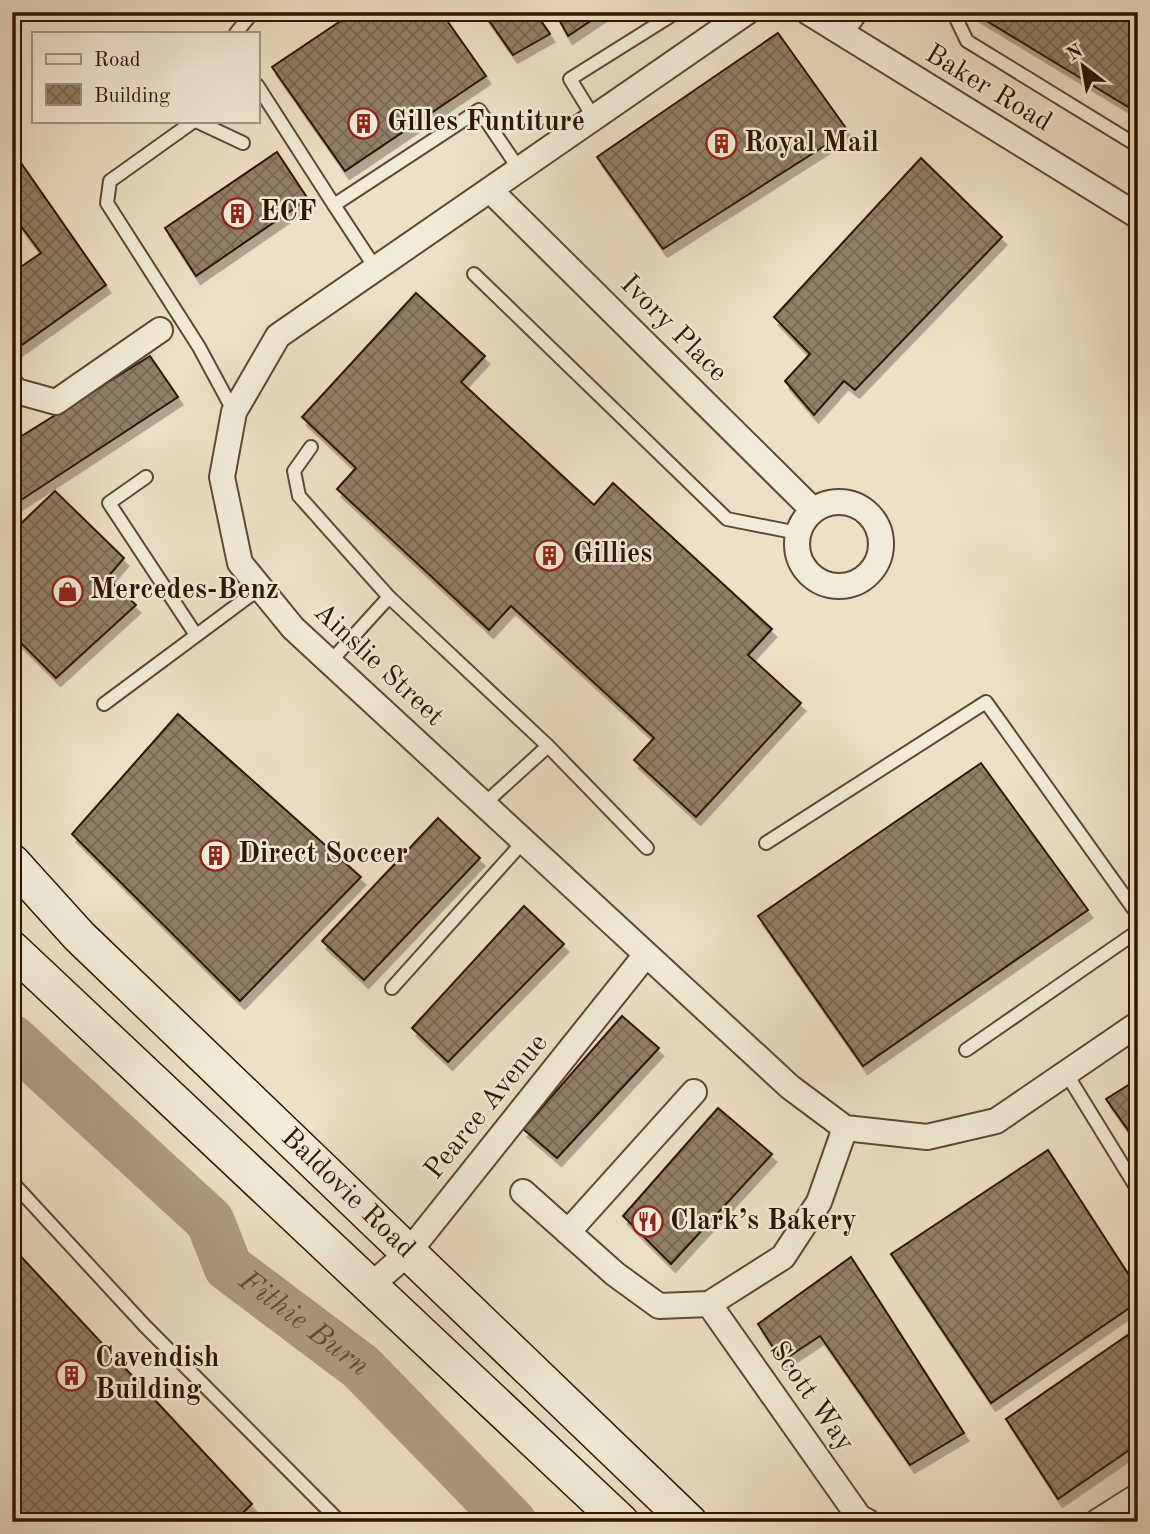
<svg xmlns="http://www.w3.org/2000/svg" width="1150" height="1534" font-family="'Old Standard TT',serif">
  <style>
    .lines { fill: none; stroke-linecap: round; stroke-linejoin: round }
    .river { stroke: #ac9b83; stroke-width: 49 }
    .building { fill: url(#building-cross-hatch); stroke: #2f1500; stroke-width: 2; filter: url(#shadow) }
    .service-casing { stroke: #5e4832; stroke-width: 16 }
    .minor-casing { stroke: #5e4832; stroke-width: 28 }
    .secondary-casing { stroke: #2f1500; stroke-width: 38 }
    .service { stroke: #f3ebda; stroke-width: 12 }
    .minor { stroke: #f3ebda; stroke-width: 24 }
    .secondary { stroke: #f3ebda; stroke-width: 35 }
    .labels { text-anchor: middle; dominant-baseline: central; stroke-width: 5; stroke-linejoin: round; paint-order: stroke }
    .street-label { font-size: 28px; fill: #2f1500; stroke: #f3ebda }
    .poi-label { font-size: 28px; font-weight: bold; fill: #2f1500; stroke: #f3ebda; text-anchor: start }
    .water-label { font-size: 30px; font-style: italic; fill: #614b34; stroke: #f3ebda }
  </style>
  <defs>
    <pattern id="building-cross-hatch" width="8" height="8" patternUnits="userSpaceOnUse" patternTransform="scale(1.75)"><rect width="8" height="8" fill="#927f67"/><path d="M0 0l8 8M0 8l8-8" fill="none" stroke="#786752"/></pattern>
    <filter id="shadow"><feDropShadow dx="4.5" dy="8" stdDeviation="0" flood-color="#0004"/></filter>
  </defs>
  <rect width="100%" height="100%" fill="#ede0c6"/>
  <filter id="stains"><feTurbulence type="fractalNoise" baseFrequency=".00286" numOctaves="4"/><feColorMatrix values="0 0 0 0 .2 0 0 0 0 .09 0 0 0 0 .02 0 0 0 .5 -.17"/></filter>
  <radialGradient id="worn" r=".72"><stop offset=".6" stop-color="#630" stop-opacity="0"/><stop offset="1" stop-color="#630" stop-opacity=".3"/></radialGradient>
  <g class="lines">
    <path class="river" id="s1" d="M12 1039 210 1221 228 1267 361 1367 512 1522"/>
  </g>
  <g class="building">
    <path d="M354 12H441L486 76 345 171 272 67Z"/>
    <path d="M483 12H535L550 34 513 55Z"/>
    <path d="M555 12H604L568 36Z"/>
    <path d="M972 12H1138V113Z"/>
    <path d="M778 33 848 131 663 249 597 157Z"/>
    <path d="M12 150 106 285 12 352V273L41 253 12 214Z"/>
    <path d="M277 152 308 199 196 276 165 228Z"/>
    <path d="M921 158 1002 237 855 390 844 381 814 415 785 381 810 354 774 317Z"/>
    <path d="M416 293 485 356 461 382 594 505 613 483 772 629 748 655 801 703 696 817 634 760 654 738 511 606 489 630 337 489 356 468 302 417Z"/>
    <path d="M150 356 178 397 12 506V442Z"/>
    <path d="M55 491 124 558 107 578 136 605 56 678 12 634V532Z"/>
    <path d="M178 714 361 877 240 1001 72 834Z"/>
    <path d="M981 763 1088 910 863 1066 758 916Z"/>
    <path d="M438 818 480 858 364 980 322 941Z"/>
    <path d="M524 906 564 944 448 1062 412 1028Z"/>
    <path d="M622 1016 659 1048 557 1158 523 1129Z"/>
    <path d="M1138 1079V1144L1106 1099Z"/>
    <path d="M718 1108 772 1154 671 1264 623 1216Z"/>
    <path d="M1048 1150 1138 1289V1302L991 1403 891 1254Z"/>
    <path d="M12 1247 252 1504 233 1522H12Z"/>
    <path d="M851 1257 964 1433 910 1465 820 1336 782 1361 758 1324Z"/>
    <path d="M1138 1328V1444L1058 1499 1006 1419Z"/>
  </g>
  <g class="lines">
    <defs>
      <g id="service">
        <path d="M953 12 967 41 1138 146"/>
        <path d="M236 33 253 12"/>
        <path d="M845 37 862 12"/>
        <path d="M257 85 334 205"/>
        <path d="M594 118 570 79 672 15 670 12"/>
        <path d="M194 121 110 181 107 203 199 347 234 412"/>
        <path d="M196 121 243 143"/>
        <path d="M376 269 334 205 479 110 519 169"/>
        <path d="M474 274 727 519 798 533"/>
        <path d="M311 447 294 471 299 496 389 597 330 662"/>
        <path d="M146 477 109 503 196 635"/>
        <path d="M389 597 548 746 483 805"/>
        <path d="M104 704 260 588"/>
        <path d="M548 746 647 848"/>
        <path d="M766 843 986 702 1138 915"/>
        <path d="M392 988 523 842"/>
        <path d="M966 1050 1138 931"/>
        <path d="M1066 1073 1138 1190"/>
        <path d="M12 1182 145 1326 340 1522"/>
      </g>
      <g id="minor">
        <path d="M747 12 278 336 234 412 222 477 240 563 293 628 790 1087 845 1128 927 1137 996 1121 1138 1024"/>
        <path d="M808 12 1138 216"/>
        <path d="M490 190 813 510"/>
        <path d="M12 386 16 391 56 402 160 330"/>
        <circle cx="839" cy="544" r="42"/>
        <path d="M523 1192 615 1274 659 1306 709 1304 783 1257 819 1202 845 1128"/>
        <path d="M568 1232 694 1092"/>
        <path d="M369 1287 407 1254 645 956"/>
        <path d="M709 1304 859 1517 868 1522"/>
        <path d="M1097 1522 1138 1496"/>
      </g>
      <g id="secondary">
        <path id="s2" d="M12 862 79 936 689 1522"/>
        <path d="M12 949 621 1522"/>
      </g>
    </defs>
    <use href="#service" class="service-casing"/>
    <use href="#minor" class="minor-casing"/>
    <use href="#secondary" class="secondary-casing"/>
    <use href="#service" class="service"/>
    <use href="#minor" class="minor"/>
    <use href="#secondary" class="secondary"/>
  </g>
  <defs>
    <symbol id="building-ring" viewBox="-11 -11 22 22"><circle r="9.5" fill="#f3ebda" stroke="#8f2418" stroke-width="1.5"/><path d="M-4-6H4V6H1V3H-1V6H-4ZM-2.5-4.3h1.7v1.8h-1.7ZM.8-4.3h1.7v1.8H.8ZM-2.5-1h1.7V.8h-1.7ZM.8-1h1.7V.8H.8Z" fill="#8f2418"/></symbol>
    <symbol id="shop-ring" viewBox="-11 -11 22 22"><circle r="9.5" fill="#f3ebda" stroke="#8f2418" stroke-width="1.5"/><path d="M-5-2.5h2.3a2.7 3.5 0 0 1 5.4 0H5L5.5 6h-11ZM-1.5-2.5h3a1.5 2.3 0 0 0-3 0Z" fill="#8f2418"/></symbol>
    <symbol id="restaurant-ring" viewBox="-11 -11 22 22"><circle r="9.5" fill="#f3ebda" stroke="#8f2418" stroke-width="1.5"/><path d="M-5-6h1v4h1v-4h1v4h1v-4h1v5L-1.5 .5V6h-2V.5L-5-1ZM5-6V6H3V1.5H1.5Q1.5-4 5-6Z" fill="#8f2418"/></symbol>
  </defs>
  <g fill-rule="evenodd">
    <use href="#building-ring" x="346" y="106" width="35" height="35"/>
    <use href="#building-ring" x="704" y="126" width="35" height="35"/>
    <use href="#building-ring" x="220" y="196" width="35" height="35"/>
    <use href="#building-ring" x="532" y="538" width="35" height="35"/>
    <use href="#shop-ring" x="50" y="574" width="35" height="35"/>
    <use href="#building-ring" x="198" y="838" width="35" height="35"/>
    <use href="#restaurant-ring" x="630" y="1204" width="35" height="35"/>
    <use href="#building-ring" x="54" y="1358" width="35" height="35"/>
  </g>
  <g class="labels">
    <g class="street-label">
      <text transform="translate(988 89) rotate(31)">Baker Road</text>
      <text transform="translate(673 329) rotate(45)">Ivory Place</text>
      <text transform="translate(378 665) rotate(43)">Ainslie Street</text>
      <text transform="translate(487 1107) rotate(-51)">Pearce Avenue</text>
      <text stroke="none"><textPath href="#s2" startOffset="472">Baldovie Road</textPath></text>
      <text transform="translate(811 1397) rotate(55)">Scott Way</text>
    </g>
    <g class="poi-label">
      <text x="387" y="123">Gilles Funtiture</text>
      <text x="744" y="144">Royal Mail</text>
      <text x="260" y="213">ECF</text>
      <text x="573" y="555">Gillies</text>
      <text x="90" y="591">Mercedes-Benz</text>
      <text x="238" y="855">Direct Soccer</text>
      <text x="670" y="1222">Clark’s Bakery</text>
      <text x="95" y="1359">Cavendish<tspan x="95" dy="32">Building</tspan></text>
    </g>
    <g class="water-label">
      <text stroke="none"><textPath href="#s1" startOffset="413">Fithie Burn</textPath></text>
    </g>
  </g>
  <rect width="1150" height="1534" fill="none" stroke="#ede0c6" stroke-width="42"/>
  <rect x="14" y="14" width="1122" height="1506" fill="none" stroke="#2f1500" stroke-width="3.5"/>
  <rect x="21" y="21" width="1108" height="1492" fill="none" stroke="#2f1500" stroke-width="2"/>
  <rect x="32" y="32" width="228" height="91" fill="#f3ebda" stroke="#a59583" stroke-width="2"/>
  <rect x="46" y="54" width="35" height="10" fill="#f3ebda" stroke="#a59583" stroke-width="2"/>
  <text x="94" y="66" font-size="21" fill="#2f1500">Road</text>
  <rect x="46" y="84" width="35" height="21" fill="url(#building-cross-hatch)" stroke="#a59583" stroke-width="2"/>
  <text x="94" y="102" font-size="21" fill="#2f1500">Building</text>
  <g transform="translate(1083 66) rotate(329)" stroke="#f3ebda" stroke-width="5" paint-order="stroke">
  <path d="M0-5L12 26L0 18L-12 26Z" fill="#2f1500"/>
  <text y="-10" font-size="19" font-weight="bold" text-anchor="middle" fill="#2f1500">N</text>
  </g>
  <rect width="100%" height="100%" filter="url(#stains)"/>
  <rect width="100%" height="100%" fill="url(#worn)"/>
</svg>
